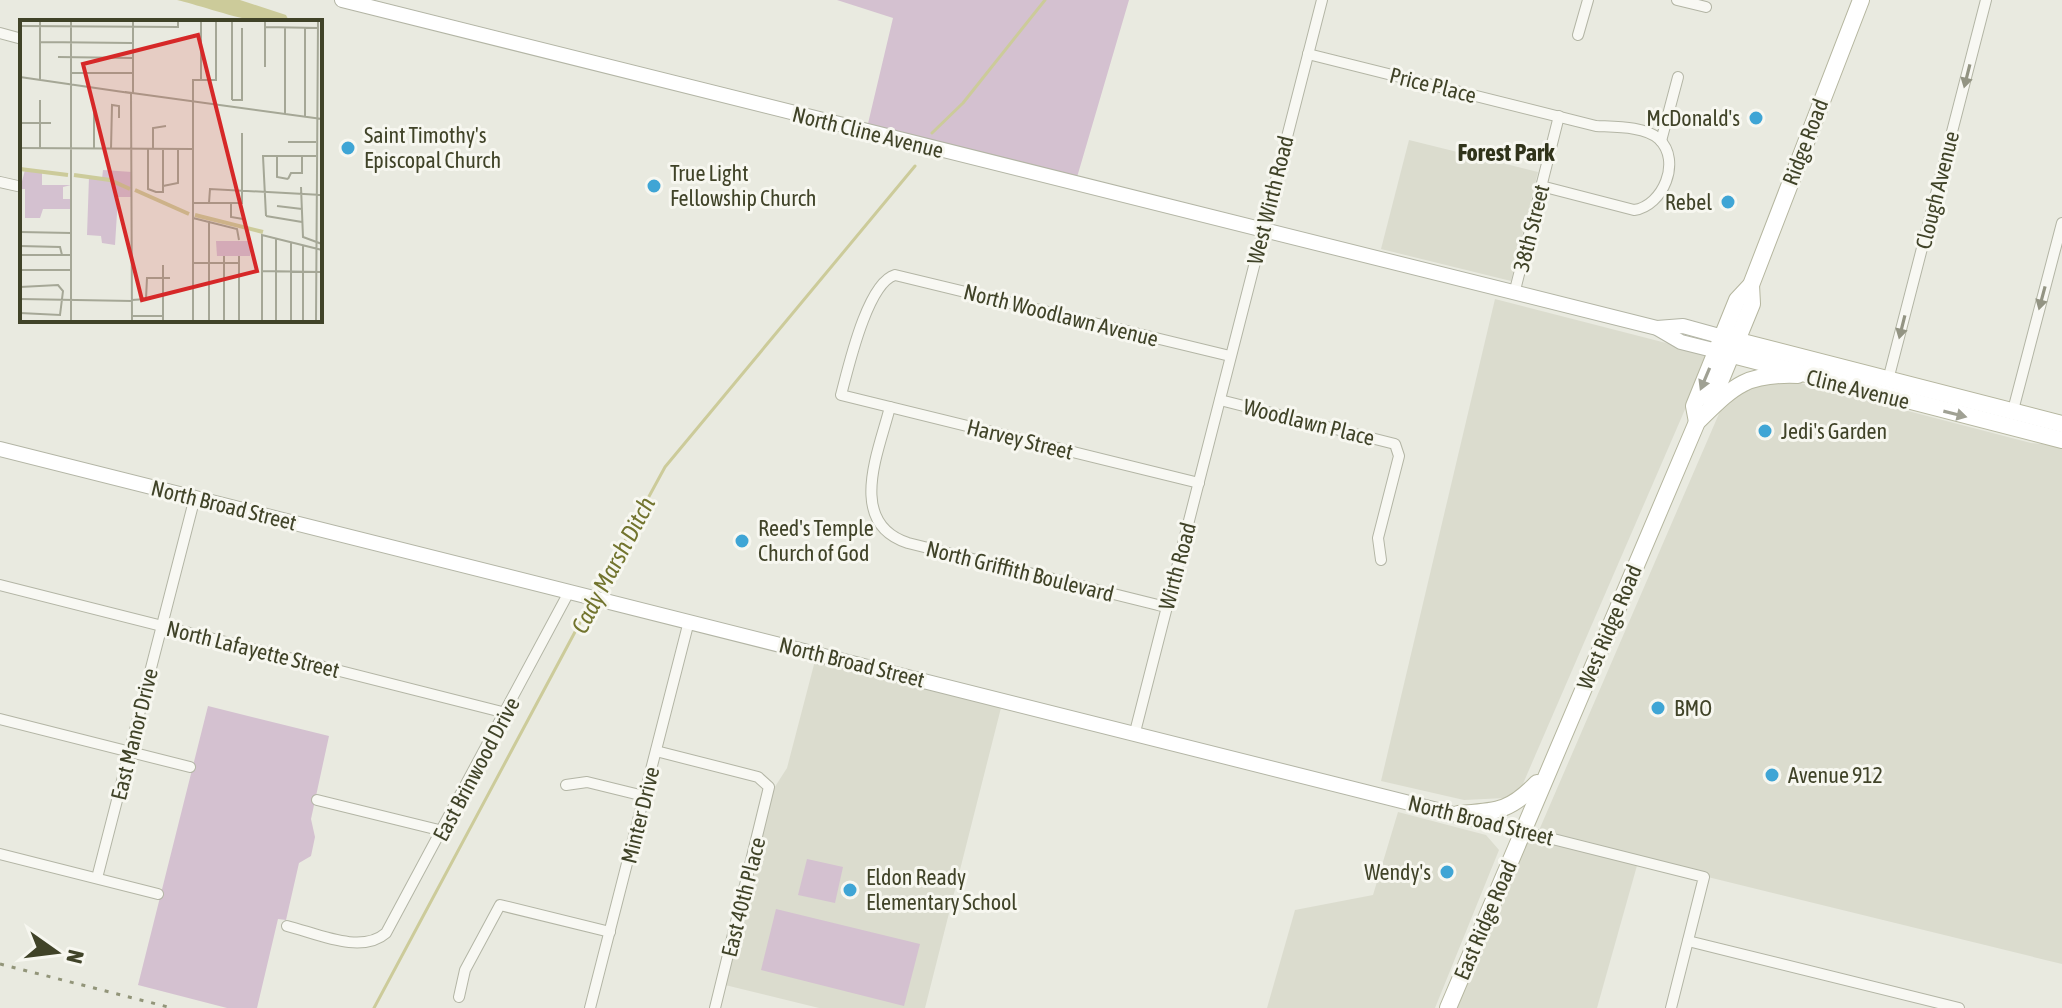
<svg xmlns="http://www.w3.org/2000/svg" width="2062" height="1008" font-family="'Asap Condensed',sans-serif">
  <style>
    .built { fill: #dbdcce }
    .green { fill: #d4c1d0 }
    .water { fill: #cccb9a }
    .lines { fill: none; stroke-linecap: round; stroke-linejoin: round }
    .stream { stroke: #cccb9a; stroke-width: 3 }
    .street-casing { stroke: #b3b5a5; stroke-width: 12 }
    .secondary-casing { stroke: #b3b5a5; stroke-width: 16 }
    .primary-casing { stroke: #b5b69f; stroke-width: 18 }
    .street { stroke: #f8f8f3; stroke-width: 10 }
    .secondary { stroke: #fff; stroke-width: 14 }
    .primary { stroke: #fff; stroke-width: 16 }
    .rail { stroke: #929579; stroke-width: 3; stroke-dasharray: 4 8; stroke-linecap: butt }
    .oneway { fill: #939483 }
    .oneway2 { fill: #a0a194 }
    .poi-dot { fill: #3fa5d5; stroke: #f7f7f0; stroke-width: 3 }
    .labels { text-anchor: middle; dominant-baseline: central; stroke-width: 6; stroke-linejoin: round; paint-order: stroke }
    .street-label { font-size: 22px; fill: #404328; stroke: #f7f7f0 }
    .poi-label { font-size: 22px; fill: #404328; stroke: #f7f7f0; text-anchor: start }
    .neighbourhood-label { font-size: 24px; font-weight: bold; fill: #30331a; stroke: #f7f7f0 }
    .water-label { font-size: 24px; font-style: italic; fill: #72742e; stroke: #f7f7f0 }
    .inset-river { fill: none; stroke: #cccb9a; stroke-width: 4 }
    .inset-road { fill: none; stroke: #a5a796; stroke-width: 2 }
    .view { fill: #d62828; fill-opacity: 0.15; stroke: #d62828; stroke-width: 4 }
    .inset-edge { fill: none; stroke: #404328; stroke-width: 4 }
  </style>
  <rect width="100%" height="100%" fill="#e9eae0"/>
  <g class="built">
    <path d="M1409 140 1538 172 1511 281 1381 249Z"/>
    <path d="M1495 299 1709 354 1522 786 1505 798 1464 800 1381 781Z"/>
    <path d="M1789 380 2031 443 2062 446V964L1537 835 1721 409 1747 383Z"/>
    <path d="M817 653 1003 700 925 1008H819L721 984 769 796 787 768Z"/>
    <path d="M1398 812 1486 835 1499 850 1435 1008H1267L1295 910 1373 895Z"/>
    <path d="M1523 834 1638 862 1597 1008H1451Z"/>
  </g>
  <g class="green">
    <path d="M837 0H1129L1075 184 866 132 893 18Z"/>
    <path d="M208 706 329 736 311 819 315 837 311 856 299 863 286 920 278 919 257 1008H227L138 985Z"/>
    <path d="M807 859 843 867 835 903 798 895Z"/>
    <path d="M776 909 920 944 904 1006 761 970Z"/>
  </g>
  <path class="water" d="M177 0H240L286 15 288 19C270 32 201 5 177 0Z"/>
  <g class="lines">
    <g class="stream">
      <path d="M932 133 963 103 1045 0"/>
      <path d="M597 592 665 467 915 166"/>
      <path d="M374 1008 591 602"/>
    </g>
    <defs>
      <g id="street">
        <path d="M1677 0 1706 7"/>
        <path d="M0 33 22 39"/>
        <path d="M1578 35 1588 0"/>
        <path d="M1308 54 1596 126C1614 127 1645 126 1659 139 1682 161 1663 206 1634 210L1541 186"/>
        <path d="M1661 141 1678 77"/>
        <path d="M0 182 22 187"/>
        <path d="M1514 294 1559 116"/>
        <path d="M1888 380 1986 0"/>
        <path d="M1220 400 1395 444 1399 456 1378 538 1381 560"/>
        <path d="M890 407C879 451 846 523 908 543L1166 607"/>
        <path d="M2012 414 2062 223"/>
        <path d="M1199 483 841 395C848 369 867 283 895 275L1230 356"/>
        <path d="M0 585 506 713"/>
        <path d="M0 719 190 767"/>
        <path d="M1135 732 1322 0"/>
        <path d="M656 751 758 777 769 787 715 1008"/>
        <path d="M566 785 587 782 644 796"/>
        <path d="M317 800 443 831"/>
        <path d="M1521 831 1704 877 1671 1008"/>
        <path d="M0 854 158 894"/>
        <path d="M97 878 195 497"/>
        <path d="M287 926C316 933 361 955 386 933L569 592"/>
        <path d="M1688 941 1959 1008"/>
        <path d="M459 997 465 970 500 905 610 932"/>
        <path d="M590 1008 689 621"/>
      </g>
      <g id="secondary">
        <path d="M342 0 1657 328 1681 342 1717 351"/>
        <path d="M1657 328 1683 326 1723 337"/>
        <path d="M0 449 1521 831"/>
      </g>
      <g id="primary">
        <path d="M1723 337 2062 424"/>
        <path d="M1717 351 2062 440"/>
        <path d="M1711 404 1752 304 1751 285"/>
        <path d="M1697 422 1694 406 1737 300 1751 285 1861 0"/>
        <path d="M1458 814C1497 811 1509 812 1537 783"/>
        <path d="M1448 1008 1697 422C1734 386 1745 373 1798 375"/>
      </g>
    </defs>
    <use href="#street" class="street-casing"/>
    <use href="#secondary" class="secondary-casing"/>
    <use href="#primary" class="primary-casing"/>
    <use href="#street" class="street"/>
    <use href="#secondary" class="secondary"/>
    <use href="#primary" class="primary"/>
    <path class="rail" d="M0 964 172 1008"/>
  </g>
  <defs><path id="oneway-solid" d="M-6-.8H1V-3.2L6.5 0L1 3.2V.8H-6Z" transform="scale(2)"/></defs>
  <g class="oneway">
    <use href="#oneway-solid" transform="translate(1967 76) rotate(104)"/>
    <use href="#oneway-solid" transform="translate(2042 298) rotate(105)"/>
    <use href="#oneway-solid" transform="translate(1902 327) rotate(104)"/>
  </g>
  <g class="oneway2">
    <use href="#oneway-solid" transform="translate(1705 379) rotate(113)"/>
    <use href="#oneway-solid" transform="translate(1955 414) rotate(14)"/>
  </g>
  <g class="poi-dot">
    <circle cx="1756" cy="118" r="8"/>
    <circle cx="348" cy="148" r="8"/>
    <circle cx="654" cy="186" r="8"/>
    <circle cx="1728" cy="202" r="8"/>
    <circle cx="1765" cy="431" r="8"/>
    <circle cx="742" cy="541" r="8"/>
    <circle cx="1658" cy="708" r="8"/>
    <circle cx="1772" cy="775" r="8"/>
    <circle cx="1447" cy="872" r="8"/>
    <circle cx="850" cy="890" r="8"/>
  </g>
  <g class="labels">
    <g class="street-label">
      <text transform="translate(1433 85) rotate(14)">Price Place</text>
      <text transform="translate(868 132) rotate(14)">North Cline Avenue</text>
      <text transform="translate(1805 142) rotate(-69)">Ridge Road</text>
      <text transform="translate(1937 190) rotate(-76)">Clough Avenue</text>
      <text transform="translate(1270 200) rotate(-76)">West Wirth Road</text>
      <text transform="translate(1531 228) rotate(-76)">38th Street</text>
      <text transform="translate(1061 315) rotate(14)">North Woodlawn Avenue</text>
      <text transform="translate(1858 389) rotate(14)">Cline Avenue</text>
      <text transform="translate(1309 422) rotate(14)">Woodlawn Place</text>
      <text transform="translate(1020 439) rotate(14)">Harvey Street</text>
      <text transform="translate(224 505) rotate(14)">North Broad Street</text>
      <text transform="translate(1177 566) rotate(-75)">Wirth Road</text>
      <text transform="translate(1020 571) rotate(14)">North Griffith Boulevard</text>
      <text transform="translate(1609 627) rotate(-67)">West Ridge Road</text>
      <text transform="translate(253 649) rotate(14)">North Lafayette Street</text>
      <text transform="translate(852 662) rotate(14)">North Broad Street</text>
      <text transform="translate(134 734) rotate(-76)">East Manor Drive</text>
      <text transform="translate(476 769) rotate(-62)">East Brinwood Drive</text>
      <text transform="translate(640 815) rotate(-76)">Minter Drive</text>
      <text transform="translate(1481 820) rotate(14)">North Broad Street</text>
      <text transform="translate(743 897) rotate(-76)">East 40th Place</text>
      <text transform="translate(1485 920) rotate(-67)">East Ridge Road</text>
    </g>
    <g class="poi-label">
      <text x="1740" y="118" text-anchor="end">McDonald's</text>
      <text x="364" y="135">Saint Timothy's<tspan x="364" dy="25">Episcopal Church</tspan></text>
      <text x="670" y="173">True Light<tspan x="670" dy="25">Fellowship Church</tspan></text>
      <text x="1712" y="202" text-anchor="end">Rebel</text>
      <text x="1781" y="431">Jedi's Garden</text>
      <text x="758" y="528">Reed's Temple<tspan x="758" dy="25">Church of God</tspan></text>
      <text x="1674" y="708">BMO</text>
      <text x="1788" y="775">Avenue 912</text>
      <text x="1431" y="872" text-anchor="end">Wendy's</text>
      <text x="866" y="877">Eldon Ready<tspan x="866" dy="25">Elementary School</tspan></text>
    </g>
    <g class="neighbourhood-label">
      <text x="1506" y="152">Forest Park</text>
    </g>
    <g class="water-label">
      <text transform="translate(613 565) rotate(-62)">Cady Marsh Ditch</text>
    </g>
  </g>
  <g transform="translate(20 20)">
    <rect width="302" height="302" fill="#e9eae0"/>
    <path d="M5 150 22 153V165H51L43 167V179H51V189H23L20 198H5V169H0ZM83 150 112 152V177H98L95 225 82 223 81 216 67 215 69 157 82 159ZM196 221H230V236H197Z" fill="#d4c1d0"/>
    <path class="inset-river" d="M0 149 48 155M54 155 90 160 110 169M115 170 169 194M175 195 243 212"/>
    <path class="inset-road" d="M20 0V60M181 0V60M212 0V80M245 0V47M0 6 158 7V0M245 7 298 8M265 8V95M285 8V97M20 22 112 23M38 37 113 38M51 53H112M0 57 110 73M105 72 302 99M111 73 112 302M113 74V0M20 80V128M212 80H222V8M0 103H31M268 122H296M0 128 173 129M74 128V85M91 129 92 85 99 86V98M128 129V169L136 172H143V129M133 129V108L146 106M257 136V157L268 159M268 159 271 153H282V136M143 166 158 163V129M281 167 283 217 302 224M173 183H222V113M189 183 190 169 302 175M211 183V197L223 199M257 186 282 189M246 196 243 136H296M246 196 282 202M173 198 217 209 219 220M0 212 51 213M0 226 40 227 42 235M0 235H51M173 243H219M0 250H51M242 251 302 252M0 267 38 265 43 271 40 295 0 293M0 279 112 281M112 280 126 279 127 258H150M112 296H143M51 302V0M143 302V245M173 302V60H196V0M189 302V201M204 302V236M219 302V236M242 302V215L302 230M256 302V218M271 302V222M283 302V225M296 302 298 0"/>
    <path class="view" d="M178 15 237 251 122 280 63 44Z"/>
    <rect width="302" height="302" class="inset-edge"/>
  </g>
  <g transform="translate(56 952) rotate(104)" stroke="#f7f7f0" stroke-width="6" paint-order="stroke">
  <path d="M0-6L14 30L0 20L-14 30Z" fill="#404328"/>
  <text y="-12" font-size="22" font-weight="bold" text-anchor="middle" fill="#404328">N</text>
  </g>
</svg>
